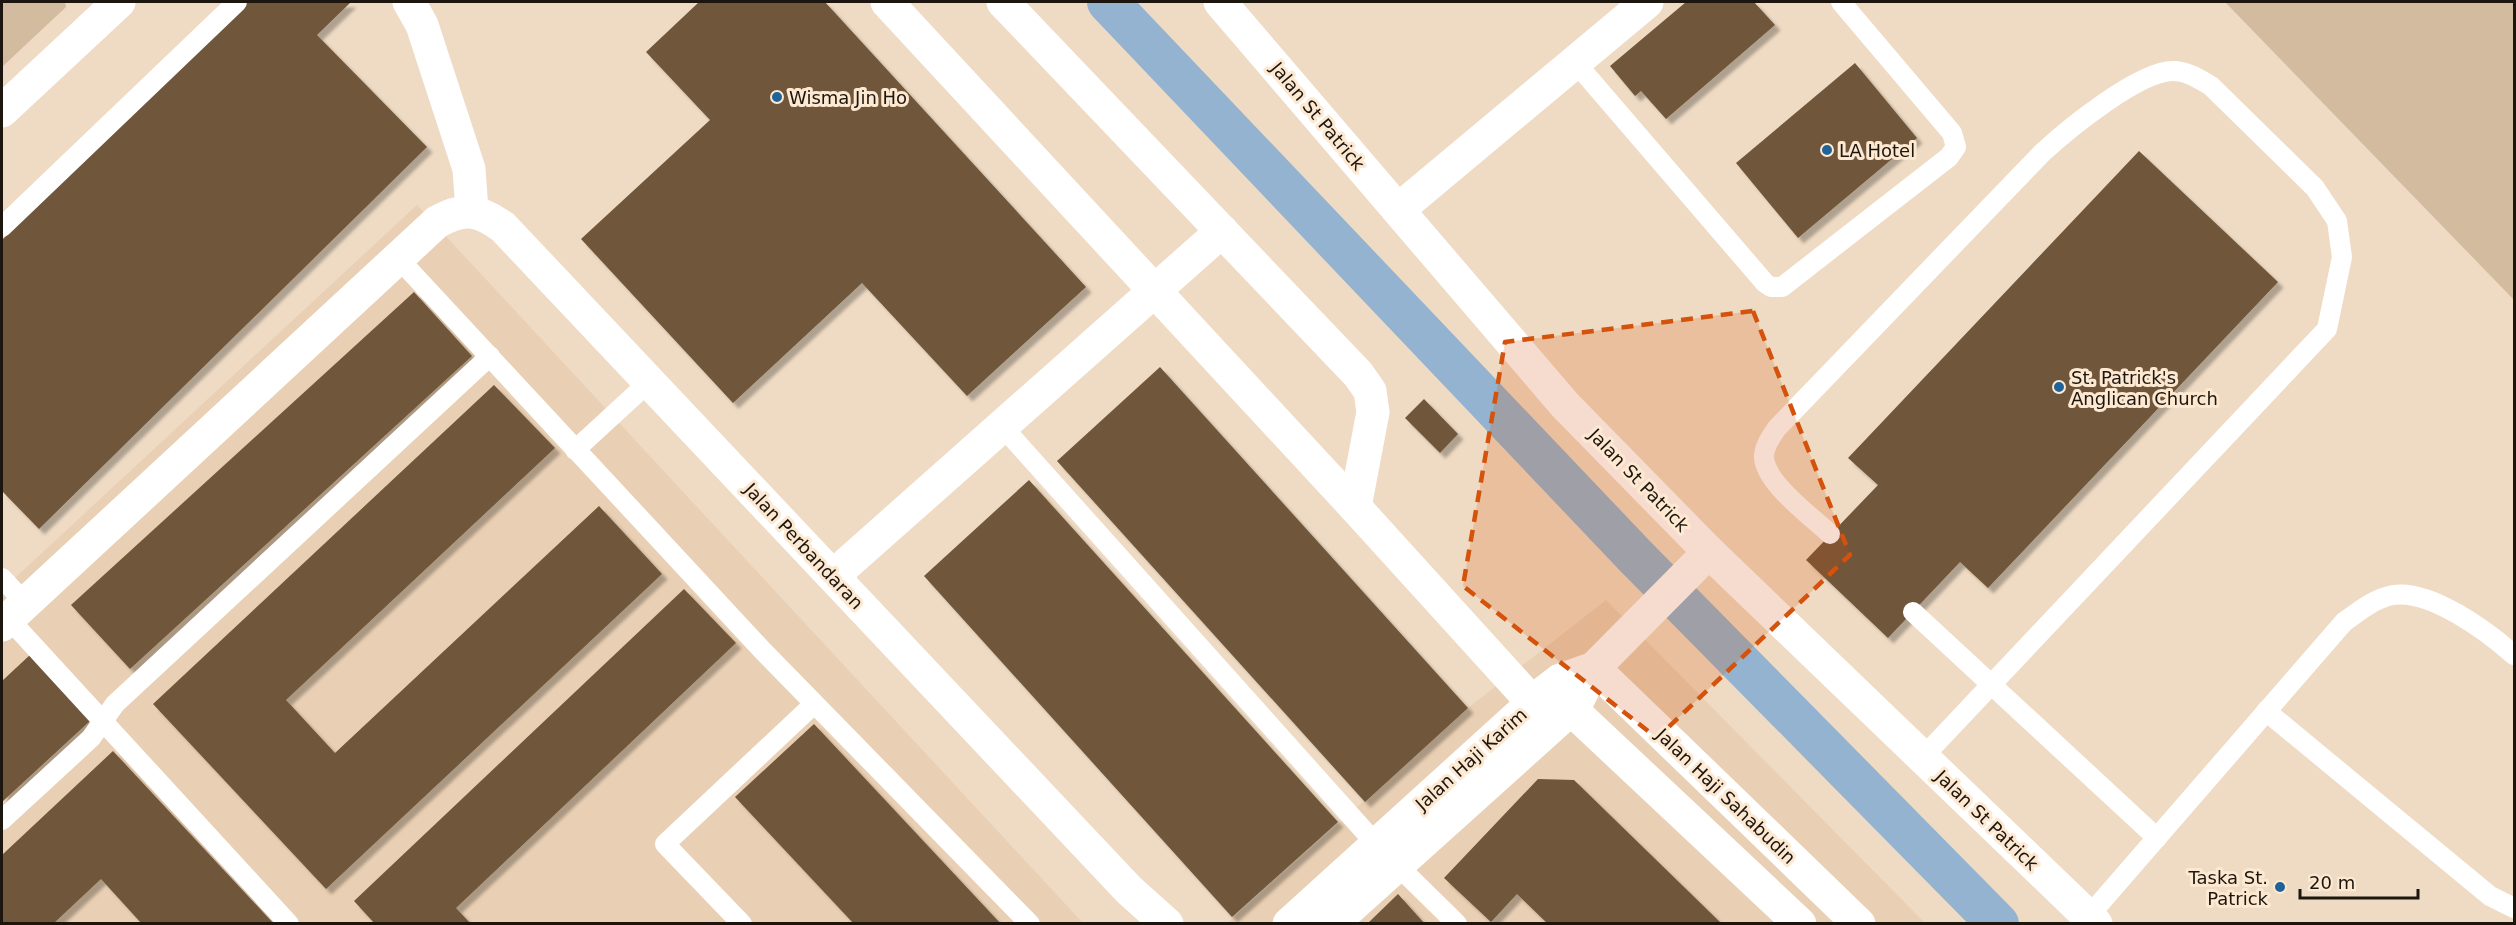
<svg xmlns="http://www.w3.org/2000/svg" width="2516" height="925" font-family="'DejaVu Sans',sans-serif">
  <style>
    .built { fill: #e9cfb3 }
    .green { fill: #d3bba0 }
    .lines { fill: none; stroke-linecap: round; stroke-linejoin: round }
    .canal { stroke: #93b3d0; stroke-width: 42 }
    .building { fill: #70573a; filter: url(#shadow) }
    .service { stroke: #fff; stroke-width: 20 }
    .minor { stroke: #fff; stroke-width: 33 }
    .tertiary { stroke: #fff; stroke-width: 33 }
    .marked { fill: #d4520c; fill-opacity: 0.2; stroke: #d4520c; stroke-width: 4.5; stroke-dasharray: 12 8; stroke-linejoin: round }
    .poi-dot { fill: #1f6398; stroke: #fde8d1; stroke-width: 2 }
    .labels { text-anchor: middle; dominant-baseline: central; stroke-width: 6; stroke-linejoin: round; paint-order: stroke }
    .poi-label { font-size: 18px; fill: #1d160e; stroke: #fde8d1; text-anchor: start }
    .street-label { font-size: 18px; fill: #1d160e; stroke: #fde8d1 }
  </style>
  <defs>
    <filter id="shadow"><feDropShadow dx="5.5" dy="5.5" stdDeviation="1.5" flood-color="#0004"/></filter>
  </defs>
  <rect width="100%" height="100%" fill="#efdbc4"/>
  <g class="built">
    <path d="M417 205 1083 923 2 924V590Z"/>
    <path d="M1606 600 1925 923 1226 924 1468 708Z"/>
  </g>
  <g class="green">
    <path d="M2 2H65L66 7 2 67Z"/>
    <path d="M2225 2H2514V300Z"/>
  </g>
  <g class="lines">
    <path class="canal" d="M1108 2 1636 557 1998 924"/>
  </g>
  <g class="building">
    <path d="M245 2H351L317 35 427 147 39 529 2 491V240Z"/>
    <path d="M699 2H825L1086 287 967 396 862 283 733 403 581 239 710 120 646 52Z"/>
    <path d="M1686 2H1754L1775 25 1666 119 1641 91 1635 96 1610 66Z"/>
    <path d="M1855 63 1917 138 1798 238 1736 163Z"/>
    <path d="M2139 151 2278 282 1988 588 1960 562 1888 638 1806 560 1878 485 1848 458Z"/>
    <path d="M414 292 472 356 130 669 71 605Z"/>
    <path d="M1160 367 1468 708 1365 802 1057 461Z"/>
    <path d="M494 385 555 448 286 700 335 753 599 506 662 574 326 889 153 704Z"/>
    <path d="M1424 399 1458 434 1440 453 1405 418Z"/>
    <path d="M1029 480 1338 822 1232 917 924 576Z"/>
    <path d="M684 589 736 643 456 908 471 924H375L354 901Z"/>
    <path d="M31 654 91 720 2 802V681Z"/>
    <path d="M814 724 1001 924H854L735 797Z"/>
    <path d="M113 751 274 924H142L101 879 53 924H2V855Z"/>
    <path d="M1538 779 1574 780 1722 924H1548L1517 894 1491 922 1444 878Z"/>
    <path d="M1398 894 1425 924H1367Z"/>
  </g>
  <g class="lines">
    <g class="service">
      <path d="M1575 62 1765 283 1771 287H1782L1949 157 1956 147 1952 133 1841 2"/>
      <path d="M2 227 237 2"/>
      <path d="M398 258 763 651 1030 924"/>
      <path d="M1002 426 1376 844"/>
      <path d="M575 450 649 382"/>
      <path d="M1830 534C1812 517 1765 483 1764 457 1764 446 1771 437 1777 428L2042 153C2068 129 2139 71 2173 71 2187 71 2199 79 2211 86L2315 188 2337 221 2342 257 2327 329 1922 758"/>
      <path d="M2 578 25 603"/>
      <path d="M1913 612 2157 838"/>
      <path d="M9 619 289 924"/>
      <path d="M2266 711 2490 896 2514 908"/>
      <path d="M2 820 91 738 115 704 490 356"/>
      <path d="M1397 865 1457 924"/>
      <path d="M2088 917 2344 622C2358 612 2375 598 2393 595 2430 589 2487 631 2514 655"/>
      <path d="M742 924 665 844 814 704"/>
    </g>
    <g class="minor">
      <path d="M409 2 422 25 469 169 472 211"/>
      <path d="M887 2 1355 507 1533 703"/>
      <path d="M1003 2 1358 374 1370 391 1373 412 1355 507"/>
      <path d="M2 111 119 2"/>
      <path d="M1398 210 1647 2"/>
      <path d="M833 576 1222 231"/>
      <path d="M2 625 437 222C464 207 478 209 503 227L1129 890 1167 924"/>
      <path d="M1594 668 1859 924"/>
      <path d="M1571 709 1800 924"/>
    </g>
    <g class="tertiary">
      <path d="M1220 2 1565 405 1709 552 2096 924"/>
      <path d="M1289 924 1547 690 1560 680 1594 668 1709 552"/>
      <path d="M1332 924 1571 709 1578 700 1594 668"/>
    </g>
  </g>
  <path class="marked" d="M1753 311 1850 555 1657 738 1463 586 1505 342Z"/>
  <g class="poi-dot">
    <circle cx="777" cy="97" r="6"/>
    <circle cx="1827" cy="150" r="6"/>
    <circle cx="2059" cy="387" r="6"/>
    <circle cx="2280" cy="887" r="6"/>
  </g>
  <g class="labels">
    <g class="poi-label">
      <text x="789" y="97">Wisma Jin Ho</text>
      <text x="1839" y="150">LA Hotel</text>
      <text x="2071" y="377">St. Patrick's<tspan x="2071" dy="21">Anglican Church</tspan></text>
      <text x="2268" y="877" text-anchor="end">Taska St.<tspan x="2268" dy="21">Patrick</tspan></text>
    </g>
    <g class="street-label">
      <text transform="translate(1318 116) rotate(50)">Jalan St Patrick</text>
      <text transform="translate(1639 480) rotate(46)">Jalan St Patrick</text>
      <text transform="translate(804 546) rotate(47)">Jalan Perbandaran</text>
      <text transform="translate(1471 759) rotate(-42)">Jalan Haji Karim</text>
      <text transform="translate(1726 796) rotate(44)">Jalan Haji Sahabudin</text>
      <text transform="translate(1987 820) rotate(44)">Jalan St Patrick</text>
    </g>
  </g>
  <rect width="2516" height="925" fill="none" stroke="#1d160e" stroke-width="6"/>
  <path d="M2300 889v9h118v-9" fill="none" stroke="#1d160e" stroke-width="3"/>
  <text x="2309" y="889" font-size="18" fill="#1d160e" stroke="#fde8d1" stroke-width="4.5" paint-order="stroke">20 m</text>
</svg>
